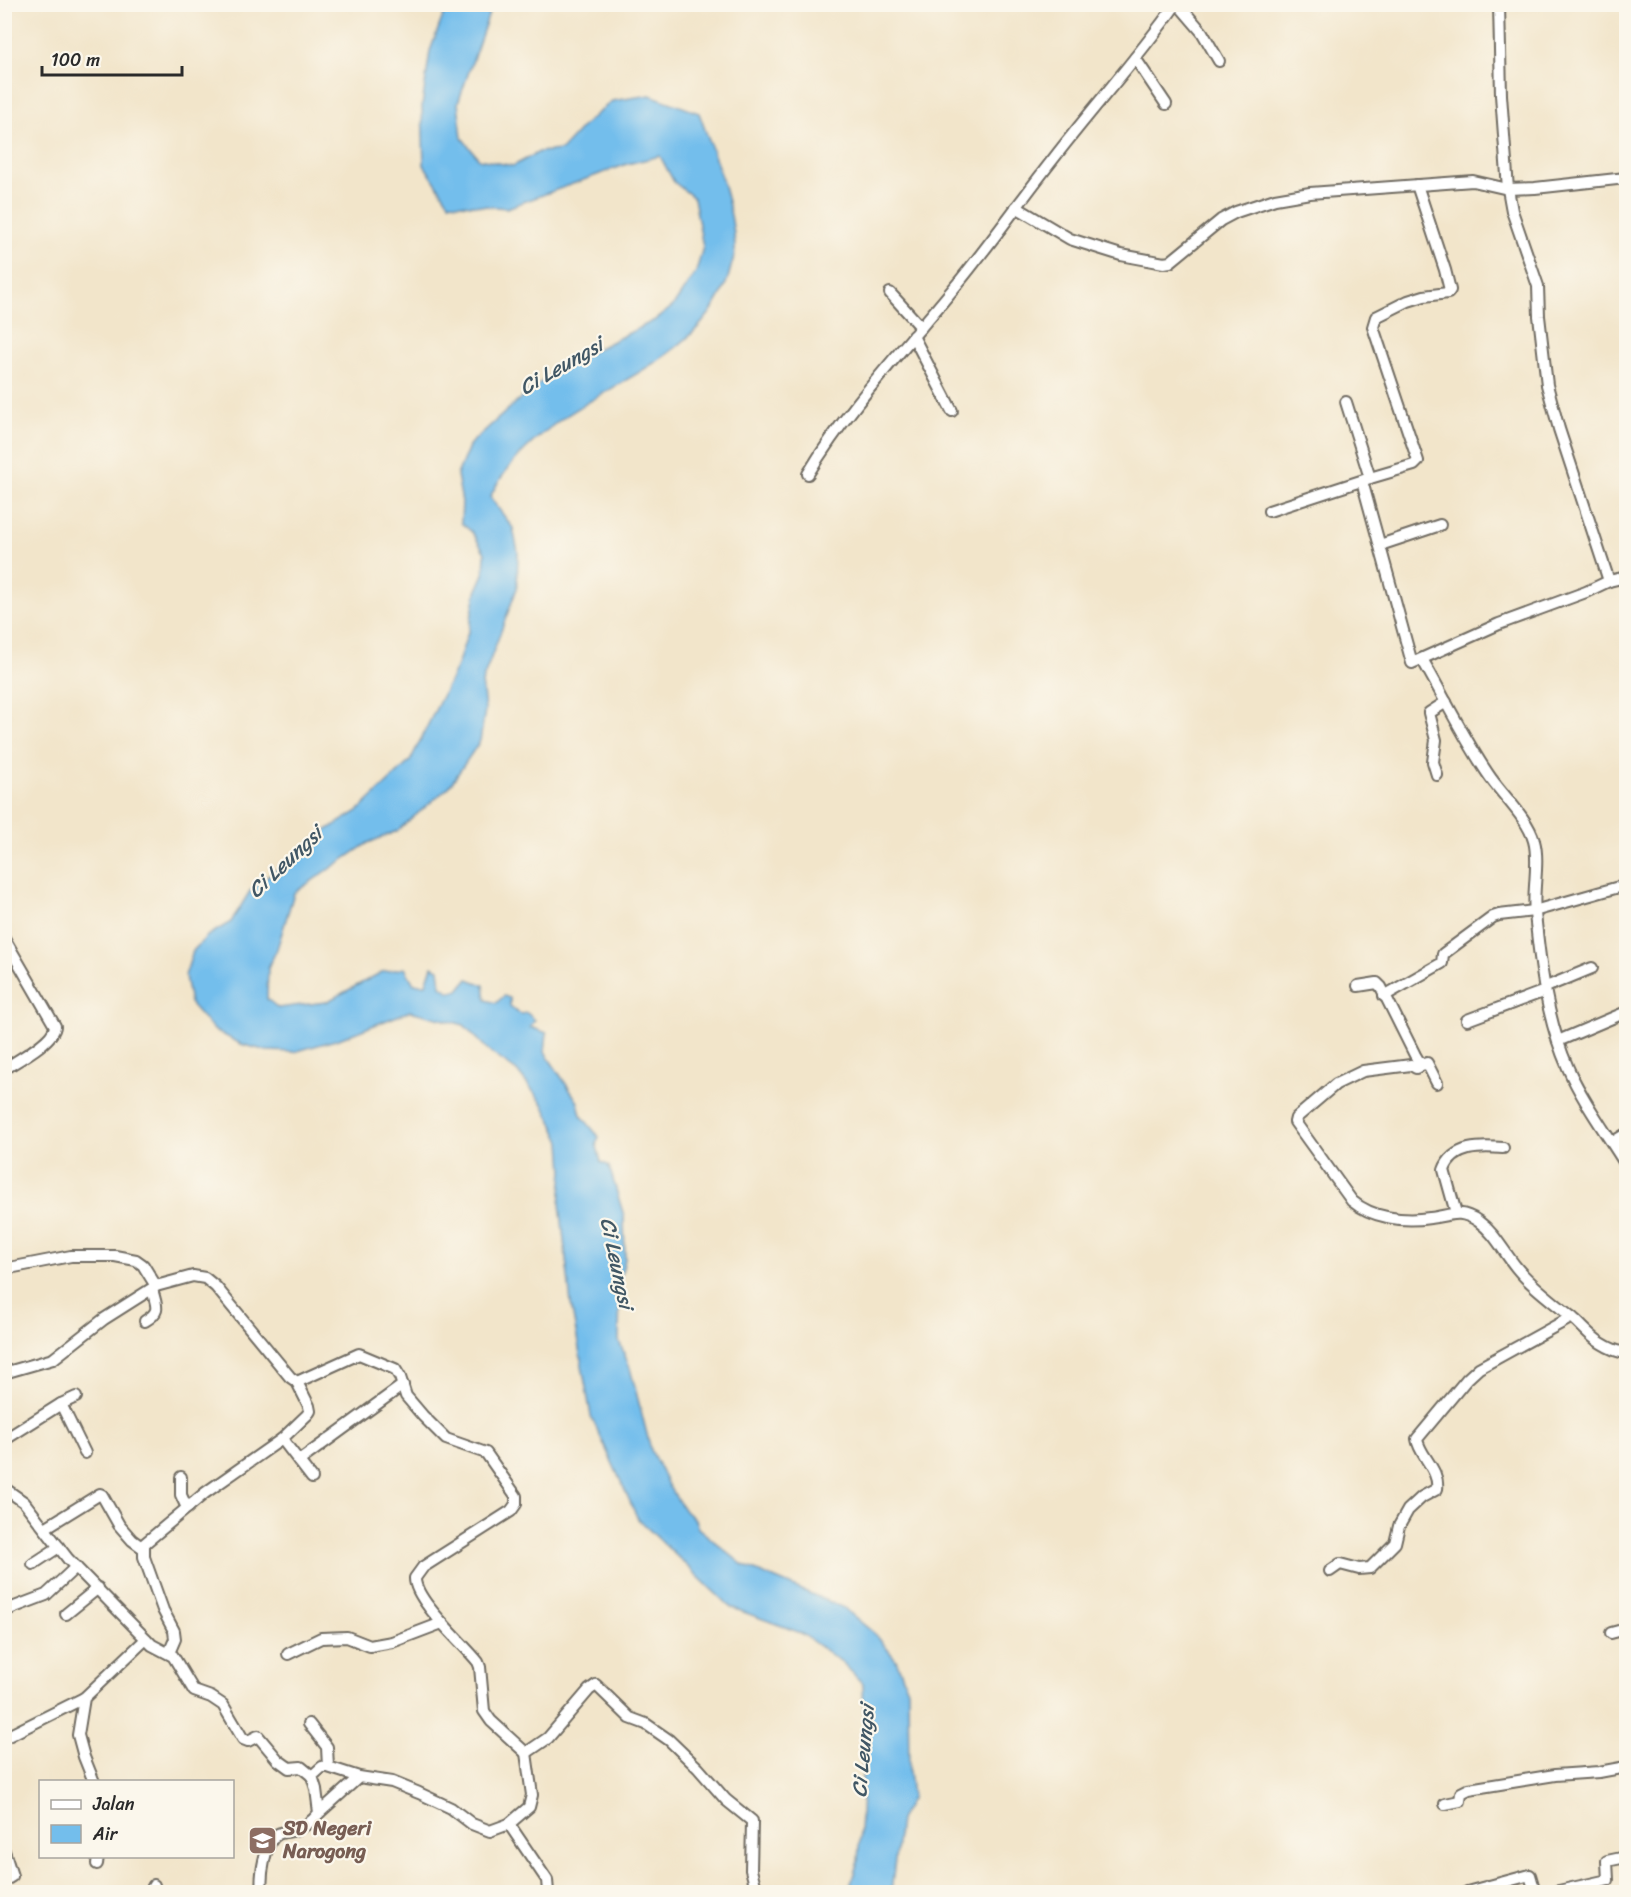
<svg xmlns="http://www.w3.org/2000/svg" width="1631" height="1897" font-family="Sriracha,sans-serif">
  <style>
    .water { fill: #73beec; stroke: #4f748c; stroke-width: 1.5 }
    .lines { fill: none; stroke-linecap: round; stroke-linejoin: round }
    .minor-casing { stroke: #716c63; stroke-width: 14 }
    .minor { stroke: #fff; stroke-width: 10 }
    .labels { text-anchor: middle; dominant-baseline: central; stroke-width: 4.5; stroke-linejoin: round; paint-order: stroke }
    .education-label { font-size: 20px; font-weight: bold; fill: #785e54; stroke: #fbf7ec; text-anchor: start }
    .water-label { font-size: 21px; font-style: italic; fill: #415765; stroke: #fbf7ec }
  </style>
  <rect width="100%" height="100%" fill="#fbf7ec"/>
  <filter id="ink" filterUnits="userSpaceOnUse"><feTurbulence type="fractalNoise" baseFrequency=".0167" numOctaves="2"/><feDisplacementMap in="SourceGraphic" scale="12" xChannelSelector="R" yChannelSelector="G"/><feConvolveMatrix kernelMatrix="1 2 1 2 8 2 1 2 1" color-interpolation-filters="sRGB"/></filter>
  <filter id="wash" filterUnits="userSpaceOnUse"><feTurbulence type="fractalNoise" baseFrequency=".008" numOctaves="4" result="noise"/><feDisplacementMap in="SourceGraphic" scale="24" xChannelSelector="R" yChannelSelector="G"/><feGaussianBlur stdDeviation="1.35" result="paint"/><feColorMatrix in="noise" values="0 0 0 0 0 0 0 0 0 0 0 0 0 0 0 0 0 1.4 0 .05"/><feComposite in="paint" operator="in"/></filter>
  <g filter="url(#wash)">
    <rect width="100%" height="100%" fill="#f2e5ca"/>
    <path class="water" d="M447 5H492L458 103 462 138 479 159 513 166 539 152 561 150 585 124 612 101 650 95 699 113C714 155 732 200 735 245 736 252 733 260 731 267 713 348 620 378 560 420 533 440 505 466 490 497L513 528 518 552 517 588 482 682 485 710 480 741 449 787 397 831 368 843 294 893 277 949 268 968 267 999 278 1008 326 1002 382 972 405 968 414 984H426L432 966 439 969 441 986 450 992 459 990 468 979 484 985 486 1000 496 1003 504 996 510 998V1006L521 1014 527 1013 535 1020 530 1027 547 1033 545 1051 548 1057 578 1102 581 1115 599 1137 596 1143 601 1162 609 1166 624 1216 625 1259 620 1280 619 1341 630 1368 651 1450 669 1487 685 1511 695 1520 698 1528 743 1565 844 1608 876 1635 896 1660 908 1690 909 1771 912 1797 900 1820 891 1892H848L858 1861 861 1816 864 1719 863 1684 843 1663 801 1633 730 1607 638 1519 591 1416 571 1304 560 1204 563 1171 561 1142 543 1104 517 1071 490 1052 464 1025 410 1011 339 1039 294 1052 267 1051 241 1044 214 1030 190 1003 185 976 193 951 207 936 231 922 250 891 323 832 358 811 410 761 457 666 469 629 476 592 484 574 485 553 472 532 461 523 462 502 457 475 470 444 531 389 571 362 655 320 673 306 696 272 703 247 694 198 674 182 660 156 627 164 507 208 449 203 424 165 422 106 430 51Z"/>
  </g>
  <g filter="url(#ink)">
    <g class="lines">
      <defs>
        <g id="minor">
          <path d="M1178 4 1202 32 1219 61"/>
          <path d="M1499 4 1501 95 1508 189 1512 211 1538 286 1539 316 1547 385 1559 429 1609 581 1626 577"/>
          <path d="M1625 4 1626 11"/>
          <path d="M1135 58 1166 104"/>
          <path d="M1016 207 1070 239 1121 255 1164 263 1170 262 1221 220 1236 212 1275 199 1310 193 1473 181 1508 189 1535 188 1626 178"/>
          <path d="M890 293 921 327"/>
          <path d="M913 336 952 411"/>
          <path d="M1346 402 1370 478"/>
          <path d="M808 474C849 406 904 349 954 288 989 246 1020 201 1054 158 1094 106 1138 58 1176 4"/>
          <path d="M1362 481 1412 663 1499 624 1586 592 1609 581"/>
          <path d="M1269 511 1370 478 1414 465 1418 461 1373 327 1376 317 1408 301 1424 296 1448 293 1450 290 1445 270 1417 185"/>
          <path d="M1380 545 1440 525"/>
          <path d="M1422 659C1444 697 1463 737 1488 774 1501 794 1528 818 1534 841 1540 862 1532 891 1535 913 1540 964 1547 1021 1568 1068 1583 1102 1607 1134 1626 1165"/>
          <path d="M1437 775 1433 762 1436 740 1429 713 1446 702"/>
          <path d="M4 938 55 1026C54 1041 18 1060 4 1069"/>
          <path d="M1358 986 1377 983 1381 987 1415 1055 1421 1065 1427 1063 1437 1083"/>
          <path d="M1546 987 1592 968"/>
          <path d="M1384 996 1442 963 1443 954 1493 917 1499 915 1534 911 1626 885"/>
          <path d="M1467 1020 1545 991"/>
          <path d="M1558 1041 1624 1013"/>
          <path d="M1421 1065 1416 1068 1411 1065 1363 1071 1336 1084 1296 1118 1295 1122 1352 1201C1372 1218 1403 1222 1430 1218 1450 1216 1458 1208 1478 1221 1495 1233 1503 1251 1516 1267 1532 1287 1554 1302 1574 1319 1583 1327 1591 1337 1601 1343 1609 1348 1617 1352 1626 1353"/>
          <path d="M1613 1142 1626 1134"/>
          <path d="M1456 1213 1444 1170C1453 1145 1482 1146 1503 1148"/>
          <path d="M4 1269 71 1256H115L136 1260 143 1265 156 1286"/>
          <path d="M145 1321C162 1311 156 1306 152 1289"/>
          <path d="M4 1373 53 1359 104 1319 156 1286 193 1276 205 1278 216 1287 290 1377 297 1382 359 1354 395 1369 400 1377 406 1396 423 1416 446 1439 486 1453 516 1496V1504L511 1511 423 1567 415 1578C414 1600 464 1644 478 1662L480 1667 484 1711 491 1721 526 1753 548 1738 589 1690 596 1685 630 1718 646 1724 669 1740 698 1768 726 1800 752 1821 751 1870 757 1892"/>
          <path d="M61 1404 85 1453"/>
          <path d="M282 1439 312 1478"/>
          <path d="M4 1440 61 1404 76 1397"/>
          <path d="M299 1461 403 1385"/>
          <path d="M181 1477V1495L187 1508"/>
          <path d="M4 1488 24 1502 68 1559 152 1645 173 1656 194 1691 211 1697 223 1705 243 1739 248 1741 258 1736 278 1760 289 1768 301 1767 312 1776"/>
          <path d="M45 1528 100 1494 102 1495 119 1525 132 1540 143 1548"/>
          <path d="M33 1564 59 1547"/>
          <path d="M1330 1571 1340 1564 1359 1569 1370 1568 1395 1543 1399 1526 1408 1510 1422 1497 1437 1489C1440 1470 1419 1455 1417 1439L1467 1379 1479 1368 1572 1317"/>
          <path d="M4 1611 46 1595 76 1567"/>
          <path d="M66 1614 98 1588"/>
          <path d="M1611 1633 1626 1629"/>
          <path d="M169 1653 175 1639 174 1631 163 1610 144 1557V1544L205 1493 282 1439 307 1415 310 1411 309 1406 297 1382"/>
          <path d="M288 1654 321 1638 347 1637 370 1646 392 1642 442 1623"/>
          <path d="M309 1724 327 1747 328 1767"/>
          <path d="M4 1738 84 1698"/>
          <path d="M94 1782 84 1757 78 1735 84 1698 146 1639"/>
          <path d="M1445 1804 1460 1801 1461 1793 1469 1789 1555 1775 1599 1772 1626 1767"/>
          <path d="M319 1813 359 1777"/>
          <path d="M509 1824 547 1880 548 1892"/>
          <path d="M4 1851 12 1876 4 1881"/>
          <path d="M97 1864 98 1856"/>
          <path d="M150 1892 154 1885"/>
          <path d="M262 1892C260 1878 264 1842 278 1834 282 1832 287 1832 292 1831 303 1828 312 1822 319 1813L316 1789 312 1776 322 1767H328L359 1777 392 1782 419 1793 451 1808 472 1824 490 1831 509 1824 529 1807 532 1795 526 1753"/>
          <path d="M1467 1892 1530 1875 1535 1892"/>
          <path d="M1554 1892 1608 1880 1607 1861 1626 1857"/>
        </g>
      </defs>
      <use href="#minor" class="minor-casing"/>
      <use href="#minor" class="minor"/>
    </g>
  </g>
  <defs>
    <symbol id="school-square" viewBox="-11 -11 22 22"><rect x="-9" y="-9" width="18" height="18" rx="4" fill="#8d6e63" stroke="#fbf7ec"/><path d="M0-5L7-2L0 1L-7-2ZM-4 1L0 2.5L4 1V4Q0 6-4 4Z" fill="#fff"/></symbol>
  </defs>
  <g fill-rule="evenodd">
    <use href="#school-square" x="246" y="1824" width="33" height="33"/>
  </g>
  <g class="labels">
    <g class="education-label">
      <text x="283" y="1828">SD Negeri<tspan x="283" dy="23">Narogong</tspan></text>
    </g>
    <g class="water-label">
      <text transform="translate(561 366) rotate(-30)">Ci Leungsi</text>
      <text transform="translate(285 862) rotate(-43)">Ci Leungsi</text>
      <text transform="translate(617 1263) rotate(78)">Ci Leungsi</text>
      <text transform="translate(863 1751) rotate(-85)">Ci Leungsi</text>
    </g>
  </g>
  <rect width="1631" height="1897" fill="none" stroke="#fbf7ec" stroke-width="24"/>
  <rect x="39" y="1780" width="195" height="78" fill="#fbf7ec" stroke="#a8a59f" stroke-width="1.5"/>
  <rect x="51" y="1800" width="30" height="9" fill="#ffffff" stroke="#a8a59f" stroke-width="1.5"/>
  <text x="93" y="1810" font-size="18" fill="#2b2b2b">Jalan</text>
  <rect x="51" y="1825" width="30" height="18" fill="#73beec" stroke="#a8a59f" stroke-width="1.5"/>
  <text x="93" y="1840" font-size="18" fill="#2b2b2b">Air</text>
  <path d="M42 66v9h140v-9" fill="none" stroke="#2b2b2b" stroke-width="3"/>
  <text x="51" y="66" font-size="18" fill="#2b2b2b" stroke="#fbf7ec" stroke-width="4.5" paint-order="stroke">100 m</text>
</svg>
